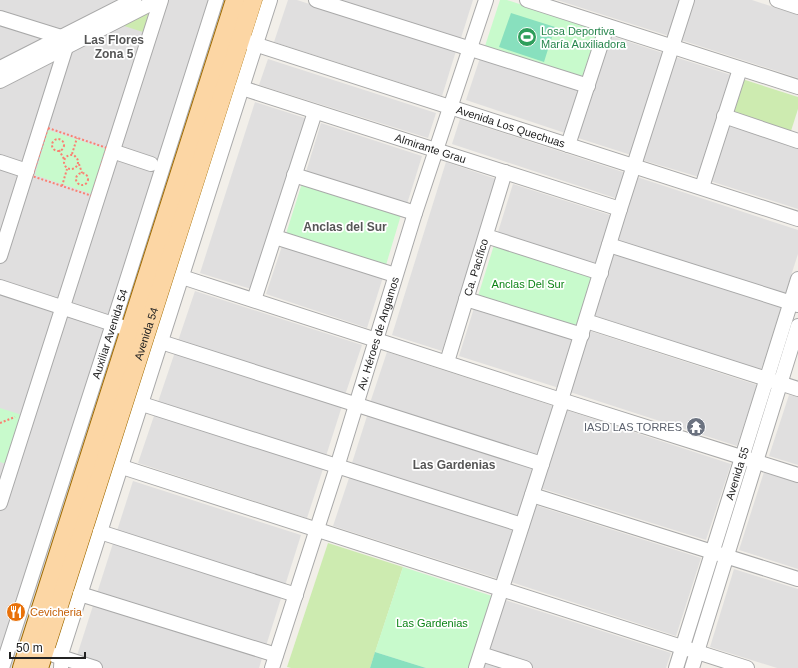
<svg xmlns="http://www.w3.org/2000/svg" width="798" height="668" font-family="Arial,sans-serif">
  <style>
    .residential { fill: #e0dfdf }
    .grass { fill: #cdebb0 }
    .park { fill: #c8facc }
    .pitch { fill: #88e0be }
    .lines { fill: none; stroke-linecap: round; stroke-linejoin: round }
    .minor-casing { stroke: #a9a9a9; stroke-width: 16 }
    .major-casing { stroke: #a06b00; stroke-width: 20 }
    .path { stroke: #fa8072; stroke-width: 2; stroke-dasharray: 2 2; stroke-linecap: butt }
    .minor { stroke: #fff; stroke-width: 14 }
    .major { stroke: #fcd6a4; stroke-width: 18 }
    .labels { text-anchor: middle; dominant-baseline: central; stroke-width: 3.5; stroke-linejoin: round; paint-order: stroke }
    .leisure-label { font-size: 11px; fill: #27864d; stroke: #fff; text-anchor: start }
    .street-label { font-size: 11px; fill: #222; stroke: #fff }
    .park-label { font-size: 11px; fill: #0c8416; stroke: #fff }
    .worship-label { font-size: 11px; fill: #5b616d; stroke: #fff; text-anchor: end }
    .food-label { font-size: 11px; fill: #c56008; stroke: #fff; text-anchor: start }
    .neighbourhood-label { font-size: 12px; font-weight: bold; fill: #555; stroke: #fff }
  </style>
  <rect width="100%" height="100%" fill="#f2efe9"/>
  <g class="residential">
    <path d="M0 0H230L18 668H0Z"/>
    <path d="M288 0H297L456 51 442 96 274 42Z"/>
    <path d="M339 0H473L461 38Z"/>
    <path d="M557 0H681L669 36Z"/>
    <path d="M695 0H752L798 15V78L681 40Z"/>
    <path d="M611 36 663 53 631 155 578 138Z"/>
    <path d="M675 57 731 75 699 177 642 160Z"/>
    <path d="M480 58 579 89 565 133 466 100Z"/>
    <path d="M268 59 436 113 428 138 259 85Z"/>
    <path d="M255 102 305 118 251 289 200 273Z"/>
    <path d="M460 119 626 173 618 199 452 144Z"/>
    <path d="M321 123 422 156 407 204 306 172Z"/>
    <path d="M728 124 798 148V209L710 181Z"/>
    <path d="M446 162 496 179 442 351 392 335Z"/>
    <path d="M637 177 798 230V254L785 294 617 240Z"/>
    <path d="M513 184 613 216 597 265 498 232Z"/>
    <path d="M282 246 383 277 367 328 266 294Z"/>
    <path d="M613 253 781 307 761 370 593 315Z"/>
    <path d="M195 291 362 345 345 395 178 341Z"/>
    <path d="M474 308 574 340 559 388 459 356Z"/>
    <path d="M590 331 757 385 737 446 570 392Z"/>
    <path d="M175 352 342 406 326 456 158 402Z"/>
    <path d="M387 352 553 406 537 457 370 403Z"/>
    <path d="M789 395 798 397V465L769 456Z"/>
    <path d="M566 410 731 464 706 540 540 488Z"/>
    <path d="M155 413 323 469 307 518 138 463Z"/>
    <path d="M368 413 534 467 517 518 352 463Z"/>
    <path d="M764 472 798 483V569L739 550Z"/>
    <path d="M350 475 515 528 499 579 333 526Z"/>
    <path d="M133 481 301 535 259 668H73Z"/>
    <path d="M535 505 701 558 676 636 511 582Z"/>
    <path d="M734 569 798 589V668H777L710 647Z"/>
    <path d="M505 600 671 653 666 668H483Z"/>
  </g>
  <g class="grass">
    <path d="M149 12 143 32 121 25Z"/>
    <path d="M742 79 798 97V109L791 131 737 113 732 110Z"/>
    <path d="M328 543 403 567 370 668H291L287 667Z"/>
  </g>
  <g class="park">
    <path d="M500 0H507L598 30 582 78 485 46Z"/>
    <path d="M48 130 106 149 92 194 35 175Z"/>
    <path d="M302 183 401 215 386 265 286 234Z"/>
    <path d="M494 245 594 277 578 327 478 296Z"/>
    <path d="M0 408 22 415 6 464 0 462Z"/>
    <path d="M403 567 492 596 469 668H426L375 652Z"/>
  </g>
  <g class="pitch">
    <path d="M511 13 555 27 544 62 499 47Z"/>
    <path d="M375 652 426 668H370Z"/>
  </g>
  <g class="lines">
    <defs>
      <g id="minor">
        <path d="M316 0 588 86"/>
        <path d="M527 0 798 87"/>
        <path d="M777 0 798 7"/>
        <path d="M0 18 61 37 66 47 0 256"/>
        <path id="s1" d="M248 42 798 219"/>
        <path d="M0 68 134 0"/>
        <path d="M0 81 158 0"/>
        <path id="s2" d="M242 88 620 209"/>
        <path d="M724 116 798 141"/>
        <path d="M568 145 607 26"/>
        <path d="M118 153 151 164"/>
        <path d="M0 162 27 171"/>
        <path d="M294 175 415 213"/>
        <path d="M702 187 740 69"/>
        <path d="M486 236 601 273"/>
        <path d="M275 237 395 275"/>
        <path d="M609 245 798 305"/>
        <path d="M182 277 561 400 798 475"/>
        <path d="M0 287 122 327"/>
        <path d="M466 299 582 335"/>
        <path d="M254 300 315 112"/>
        <path d="M586 321 798 389"/>
        <path d="M161 342 542 464"/>
        <path id="s3" d="M447 362 505 172"/>
        <path d="M142 404 522 525"/>
        <path d="M122 467 747 668"/>
        <path d="M532 495 798 579"/>
        <path d="M0 503 161 0"/>
        <path d="M100 532 296 595"/>
        <path d="M80 594 276 655"/>
        <path d="M481 654 525 668"/>
        <path d="M54 655 95 668"/>
        <path id="s4" d="M2 668 113 324 216 0"/>
        <path d="M61 668 62 651 270 0"/>
        <path id="s5" d="M272 668 337 467 415 213 486 0"/>
        <path d="M476 668 561 405V400L620 209 687 0"/>
        <path id="s6" d="M676 668 798 279"/>
        <path d="M692 668 798 326"/>
      </g>
      <g id="major">
        <path d="M22 668 235 0"/>
        <path id="s7" d="M39 668 253 0"/>
      </g>
    </defs>
    <use href="#minor" class="minor-casing"/>
    <use href="#major" class="major-casing"/>
    <g class="path">
      <path d="M48 128 107 148 92 196 32 176Z"/>
      <circle cx="58" cy="145" r="6"/>
      <path d="M59 150 64 159"/>
      <path d="M72 154 77 138"/>
      <circle cx="71" cy="162" r="7"/>
      <path d="M79 164 82 173"/>
      <circle cx="82" cy="179" r="6"/>
      <path d="M62 186 67 169"/>
      <path d="M0 423 15 417"/>
    </g>
    <use href="#minor" class="minor"/>
    <use href="#major" class="major"/>
  </g>
  <defs>
    <symbol id="stadium-disc" viewBox="-11 -11 22 22"><circle r="9.5" fill="#2e9e5b" stroke="#fff"/><path d="M0-5a6.5 5 0 1 0 0 10a6.5 5 0 1 0 0-10ZM-3.5-1.8h7v3.6h-7Z" fill="#fff"/></symbol>
    <symbol id="temple-disc" viewBox="-11 -11 22 22"><circle r="9.5" fill="#6b7280" stroke="#fff"/><path d="M0-6L5-2H3V0L6.5 2.5H4V6H1.5V3h-3V6H-4V2.5H-6.5L-3 0V-2H-5Z" fill="#fff"/></symbol>
    <symbol id="restaurant-disc" viewBox="-11 -11 22 22"><circle r="9.5" fill="#e8710a" stroke="#fff"/><path d="M-5-6h1v4h1v-4h1v4h1v-4h1v5L-1.5 .5V6h-2V.5L-5-1ZM5-6V6H3V1.5H1.5Q1.5-4 5-6Z" fill="#fff"/></symbol>
  </defs>
  <g fill-rule="evenodd">
    <use href="#stadium-disc" x="516" y="26" width="22" height="22"/>
    <use href="#temple-disc" x="685" y="416" width="22" height="22"/>
    <use href="#restaurant-disc" x="5" y="601" width="22" height="22"/>
  </g>
  <g class="labels">
    <g class="leisure-label">
      <text x="541" y="31">Losa Deportiva<tspan x="541" dy="13">María Auxiliadora</tspan></text>
    </g>
    <g class="street-label">
      <text stroke="none"><textPath href="#s1" startOffset="276">Avenida Los Quechuas</textPath></text>
      <text stroke="none"><textPath href="#s2" startOffset="198">Almirante Grau</textPath></text>
      <text stroke="none"><textPath href="#s3" startOffset="99">Ca. Pacífico</textPath></text>
      <text stroke="none"><textPath href="#s5" startOffset="351">Av. Héroes de Angamos</textPath></text>
      <text stroke="none"><textPath href="#s4" startOffset="351">Auxiliar Avenida 54</textPath></text>
      <text stroke="none"><textPath href="#s7" startOffset="351">Avenida 54</textPath></text>
      <text stroke="none"><textPath href="#s6" startOffset="204">Avenida 55</textPath></text>
    </g>
    <g class="park-label">
      <text x="528" y="284">Anclas Del Sur</text>
      <text x="432" y="623">Las Gardenias</text>
    </g>
    <g class="worship-label">
      <text x="682" y="427">IASD LAS TORRES</text>
    </g>
    <g class="food-label">
      <text x="30" y="612">Cevicheria</text>
    </g>
    <g class="neighbourhood-label">
      <text x="114" y="40">Las Flores<tspan x="114" dy="14">Zona 5</tspan></text>
      <text x="345" y="227">Anclas del Sur</text>
      <text x="454" y="465">Las Gardenias</text>
    </g>
  </g>
  <path d="M10 652v6h75v-6" fill="none" stroke="#222222" stroke-width="2"/>
  <text x="16" y="652" font-size="12" fill="#222222" stroke="#ffffff" stroke-width="3" paint-order="stroke">50 m</text>
</svg>
